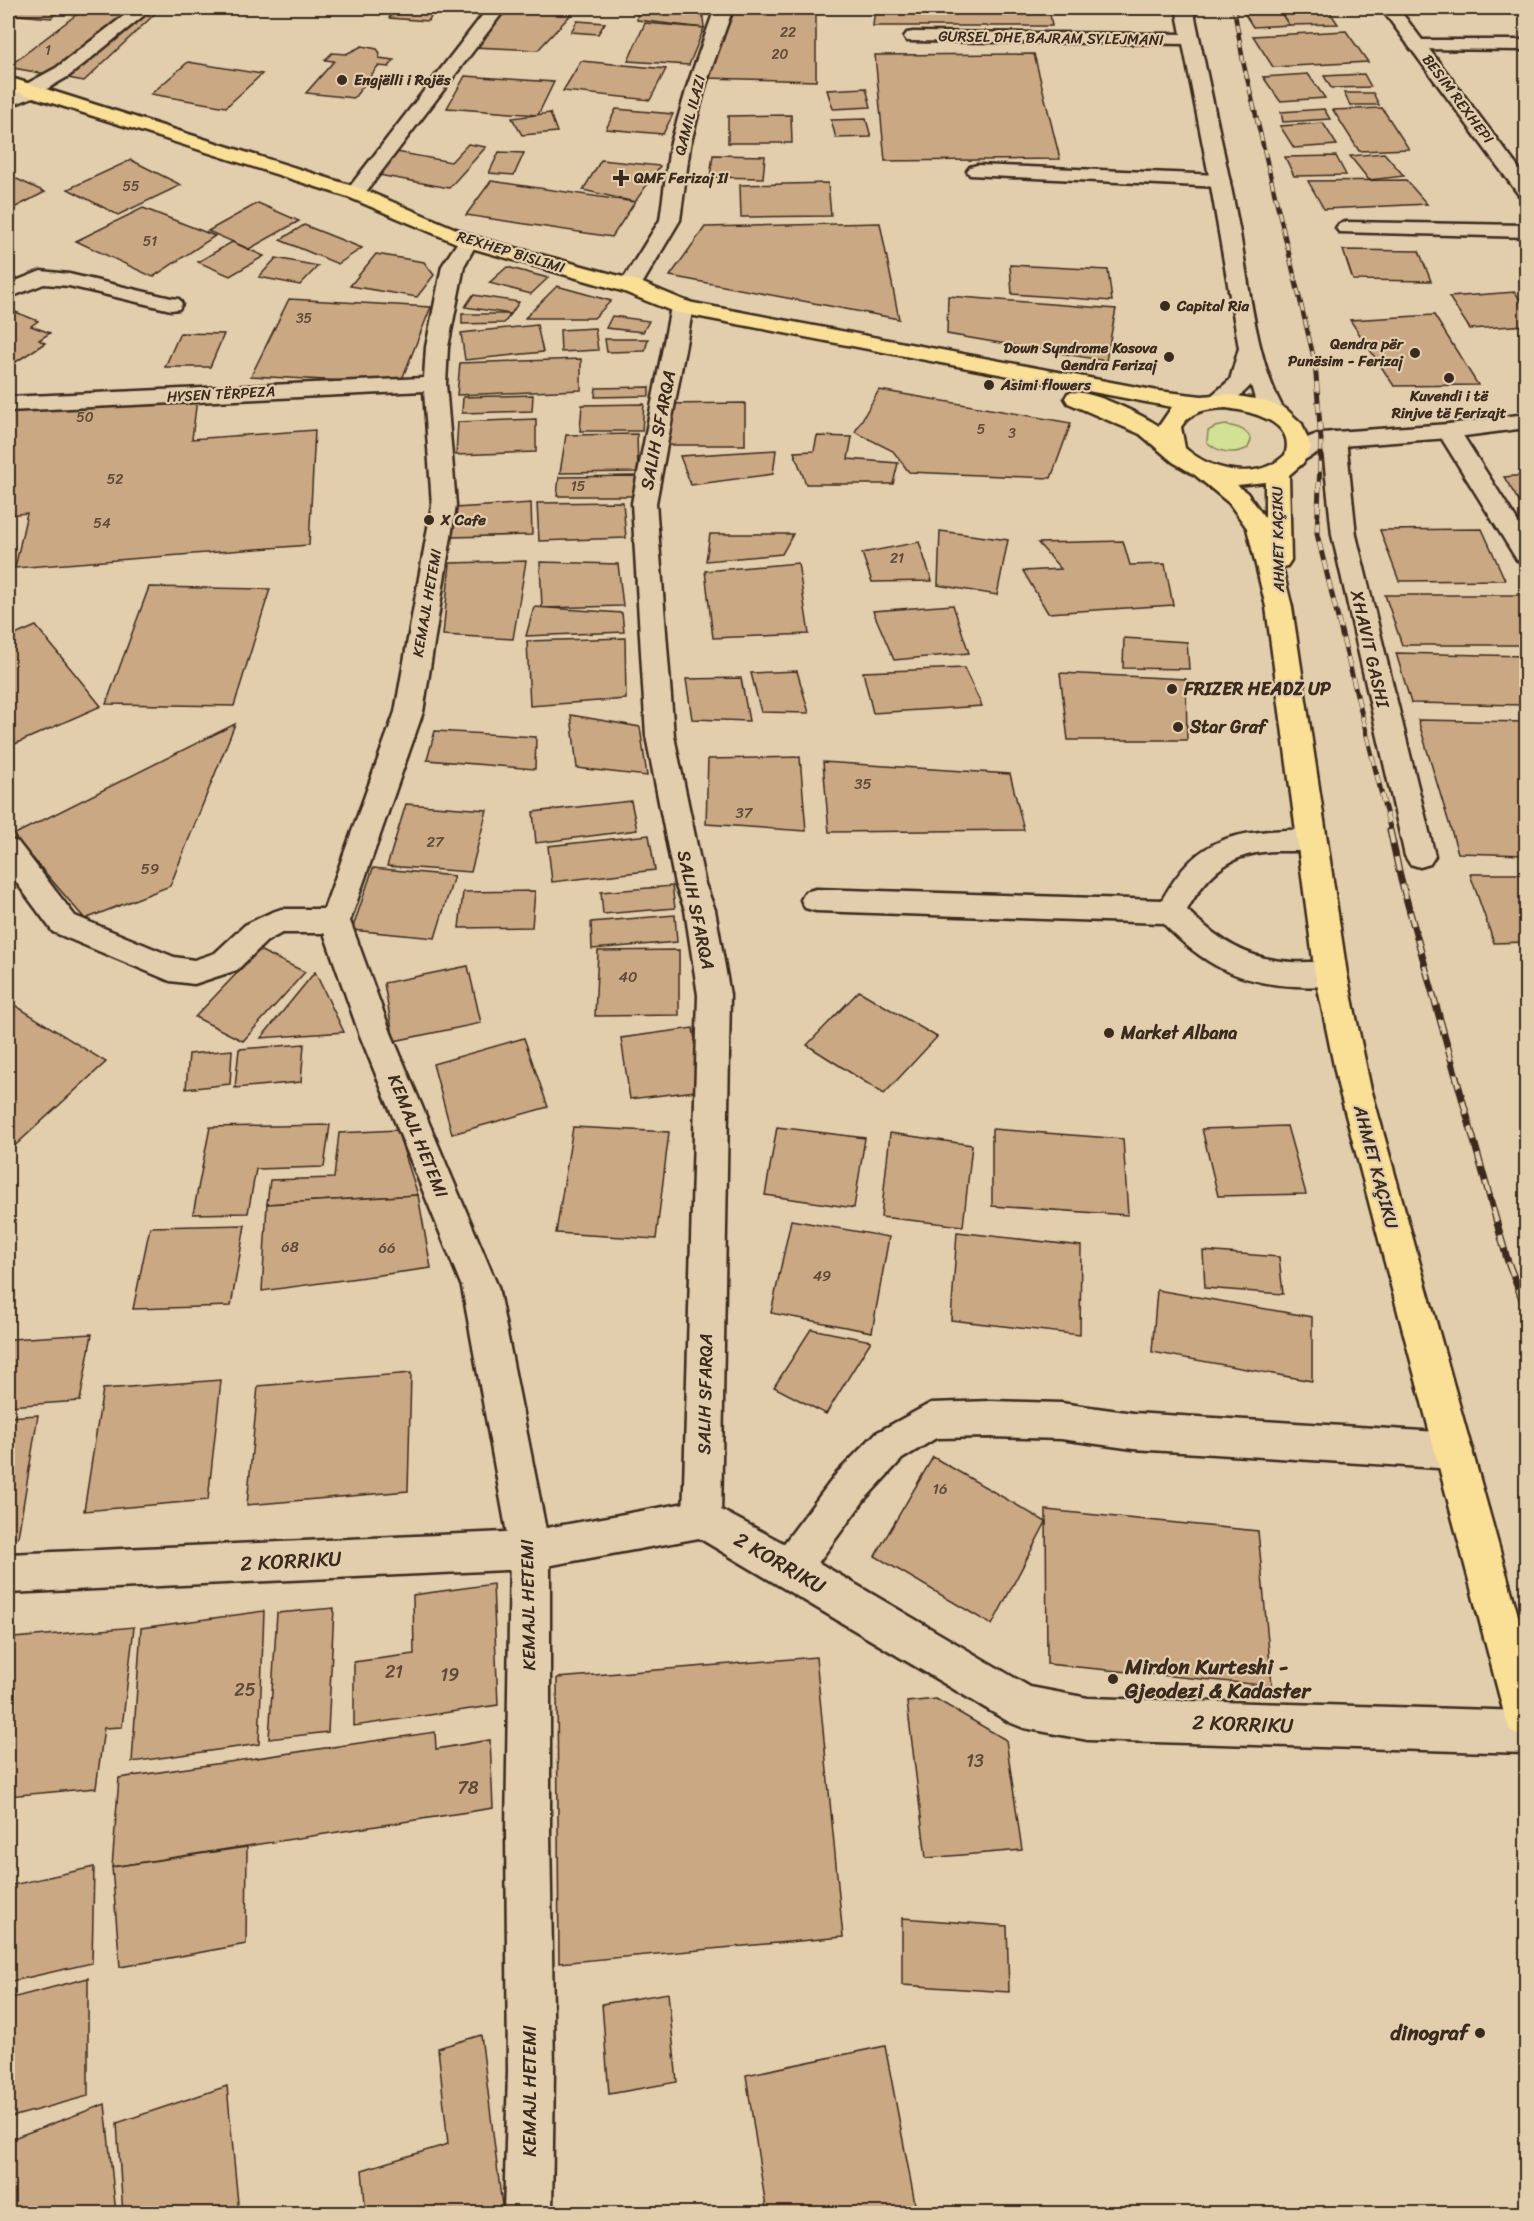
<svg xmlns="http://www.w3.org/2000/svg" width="1534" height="2221" font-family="Sriracha,sans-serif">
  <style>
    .green { fill: #d2e195; stroke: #86865a; stroke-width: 1.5 }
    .building { fill: #caa883; stroke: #3b2a1e; stroke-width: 1.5 }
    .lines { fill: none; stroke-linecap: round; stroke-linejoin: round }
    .service-casing { stroke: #3b2a1e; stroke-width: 5 }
    .minor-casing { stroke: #3b2a1e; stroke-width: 5 }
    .tertiary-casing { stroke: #3b2a1e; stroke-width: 5 }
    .secondary-casing { stroke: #3b2a1e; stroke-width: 5 }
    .primary-casing { stroke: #3b2a1e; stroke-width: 5 }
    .service { fill: #e2cdac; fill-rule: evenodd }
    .minor { fill: #e2cdac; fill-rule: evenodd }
    .tertiary { fill: #e2cdac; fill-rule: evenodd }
    .secondary { fill: #e2cdac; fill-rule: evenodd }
    .primary { fill: #fadf96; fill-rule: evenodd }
    .rail-far2-casing { stroke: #3b2a1e; stroke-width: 4.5 }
    .rail-far1-casing { stroke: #3b2a1e; stroke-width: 5 }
    .rail-casing { stroke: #3b2a1e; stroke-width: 7 }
    .rail-far2 { stroke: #e2cdac; stroke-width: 3; stroke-dasharray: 8; stroke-linecap: butt }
    .rail-far1 { stroke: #e2cdac; stroke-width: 4; stroke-dasharray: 10; stroke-linecap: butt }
    .rail { stroke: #e2cdac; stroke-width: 4.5; stroke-dasharray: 14; stroke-linecap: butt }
    .poi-dot { fill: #3b2a1e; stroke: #e2cdac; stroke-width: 2 }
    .labels { text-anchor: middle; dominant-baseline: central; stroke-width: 4.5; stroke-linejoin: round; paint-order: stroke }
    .far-number-label { font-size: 14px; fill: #5f4a37 }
    .far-street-label { font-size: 15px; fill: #3b2a1e; stroke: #e2cdac }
    .far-poi-label { font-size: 15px; font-weight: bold; fill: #3b2a1e; stroke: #e2cdac; text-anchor: start }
    .number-label { font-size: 15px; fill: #5f4a37 }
    .street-label { font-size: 18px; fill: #3b2a1e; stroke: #e2cdac }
    .poi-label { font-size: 18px; font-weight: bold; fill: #3b2a1e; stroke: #e2cdac; text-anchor: start }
    .near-number-label { font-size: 18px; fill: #5f4a37 }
    .near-street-label { font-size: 21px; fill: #3b2a1e; stroke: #e2cdac }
    .near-poi-label { font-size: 21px; font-weight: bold; fill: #3b2a1e; stroke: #e2cdac; text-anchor: start }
  </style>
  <rect width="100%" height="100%" fill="#e2cdac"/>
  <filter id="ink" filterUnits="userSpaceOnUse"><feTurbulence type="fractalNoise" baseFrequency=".0167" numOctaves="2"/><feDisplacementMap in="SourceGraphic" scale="12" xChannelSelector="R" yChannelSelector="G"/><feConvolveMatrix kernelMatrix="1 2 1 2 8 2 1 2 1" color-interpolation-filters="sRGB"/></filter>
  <g filter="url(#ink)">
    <path class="green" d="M1226 425C1237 427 1247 429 1251 440L1248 448C1234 455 1218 453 1207 442L1208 431 1215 427Z"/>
    <g class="building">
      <path d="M9 8H62L51 18 8 14Z"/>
      <path d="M85 8 159 10 84 81 8 67Z"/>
      <path d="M396 8H437L428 21 389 18Z"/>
      <path d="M503 8H577L538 50 473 47Z"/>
      <path d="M638 8H702L704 28 637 20Z"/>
      <path d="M736 8H816V81L706 78Z"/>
      <path d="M875 8H1049L1052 26H873Z"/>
      <path d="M1241 8H1278L1289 25 1253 27Z"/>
      <path d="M1278 8H1327L1338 24 1289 25Z"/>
      <path d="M577 21 605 23 598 34 571 32Z"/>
      <path d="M645 23 704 28 689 65 628 61Z"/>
      <path d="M1346 31 1368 62 1273 67 1253 36Z"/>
      <path d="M362 46 377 49 380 53 379 58 394 60 389 67 378 66 354 98 306 93 334 61 325 60 332 53 346 54Z"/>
      <path d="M1034 54 1060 159 885 161 875 55Z"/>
      <path d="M581 61 666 69 650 100 563 91Z"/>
      <path d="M188 62 262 74 226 107 151 94Z"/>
      <path d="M1308 74 1325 98 1280 101 1263 77Z"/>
      <path d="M1364 74 1371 87 1331 88 1324 76Z"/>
      <path d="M465 76 554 82 538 115 447 108Z"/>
      <path d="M866 88 871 107 833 109 827 90Z"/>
      <path d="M1344 93H1373L1379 105H1350Z"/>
      <path d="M1382 108 1409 149 1359 151 1333 110Z"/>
      <path d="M616 109 673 114 663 134 606 129Z"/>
      <path d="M1324 109 1330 119 1283 122 1281 112Z"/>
      <path d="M550 113 557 132 522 135 512 118Z"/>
      <path d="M791 115 792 143H728V116Z"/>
      <path d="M866 119 871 137 836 138 831 120Z"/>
      <path d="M1323 123 1337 145 1294 148 1280 126Z"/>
      <path d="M468 144 486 147 449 188 373 174 391 151 451 162Z"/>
      <path d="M499 152 524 153 514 175 489 173Z"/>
      <path d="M1384 153 1404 176 1369 180 1350 156Z"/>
      <path d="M713 155 765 156 763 178 710 177Z"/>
      <path d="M1336 156 1346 175 1294 176 1285 157Z"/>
      <path d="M131 160 181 185 118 215 68 189Z"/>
      <path d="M601 160 660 166 635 202 583 190Z"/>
      <path d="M8 175 45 192 8 211Z"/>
      <path d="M1406 180 1427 204 1324 209 1308 181Z"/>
      <path d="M491 181 635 202 612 237 466 215Z"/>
      <path d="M828 183 831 216 741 217 740 185Z"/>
      <path d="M258 203 299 221 249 249 208 231Z"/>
      <path d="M143 208 215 236 153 277 76 241Z"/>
      <path d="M880 223 899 319 670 276 705 227Z"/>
      <path d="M304 225 362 248 338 264 280 240Z"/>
      <path d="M232 242 264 256 230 276 198 262Z"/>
      <path d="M1343 250 1419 251 1431 281 1353 280Z"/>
      <path d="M376 254 424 262 434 275 417 297 350 286Z"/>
      <path d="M276 258 318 266 300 285 259 277Z"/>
      <path d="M1010 265 1108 270 1112 301 1012 294Z"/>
      <path d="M507 267 548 278 531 294 489 283Z"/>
      <path d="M557 286 611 301 594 318H525Z"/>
      <path d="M1515 292 1526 309V325L1470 329 1449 297Z"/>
      <path d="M473 295 519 302 511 314 465 307Z"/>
      <path d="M948 296 1116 309 1106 361 947 334Z"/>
      <path d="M289 299 431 307 400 384 251 376Z"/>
      <path d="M8 309 38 321 31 326 50 333 39 340 45 343 8 367Z"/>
      <path d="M462 314H511L504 323 462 324Z"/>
      <path d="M1434 315 1478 385 1394 386 1350 320Z"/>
      <path d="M612 316 649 321 643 332 606 328Z"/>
      <path d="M537 325 543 352 465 360 461 333Z"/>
      <path d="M595 328 598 350 561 352 560 330Z"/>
      <path d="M180 333 224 334 210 367H165Z"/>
      <path d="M605 339H648L645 351 607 352Z"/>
      <path d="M581 359V390L457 395 460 363Z"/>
      <path d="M649 387V396L595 397 596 388Z"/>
      <path d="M879 390 1071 423 1051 478 909 472 893 451 855 432Z"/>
      <path d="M533 395 532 411 462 413 463 397Z"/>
      <path d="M197 399 192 439 315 430 309 545 15 568 27 513 8 515V412Z"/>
      <path d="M745 403V445H662L664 404Z"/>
      <path d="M644 404 642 431H580L582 405Z"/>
      <path d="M536 419V452L456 455 458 422Z"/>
      <path d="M637 434 638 472 560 473 566 435Z"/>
      <path d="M817 436 852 437 848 459 898 463 893 484H806L794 452 814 451Z"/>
      <path d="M776 450 773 474 691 485 680 456Z"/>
      <path d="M1526 475V513L1504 477Z"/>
      <path d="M637 476 636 496H557L559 477Z"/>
      <path d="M623 502 626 538 539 541 537 503Z"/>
      <path d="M531 503 532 535 452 537 455 508Z"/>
      <path d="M1482 529 1505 580 1399 581 1380 530Z"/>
      <path d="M940 531 1008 540 997 595 938 585Z"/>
      <path d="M710 534H793L782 554 706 561Z"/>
      <path d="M1123 541 1130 565 1165 564 1173 605 1048 613 1023 571 1061 569 1038 543Z"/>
      <path d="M919 542 932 581 872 582 862 553Z"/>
      <path d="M526 561 513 639 443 635 450 563Z"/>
      <path d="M540 562 618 564 623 606 542 608Z"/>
      <path d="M798 563 809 634 713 638 705 571Z"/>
      <path d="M149 587 270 589 234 706 106 704Z"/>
      <path d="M1385 595H1526V645H1402Z"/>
      <path d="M953 605 969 653 894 660 873 611Z"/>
      <path d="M534 607 622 613 624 632 526 636Z"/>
      <path d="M36 626 101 706 8 747V638Z"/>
      <path d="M625 638 626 699 530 706 527 641Z"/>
      <path d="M1124 638 1187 642 1189 669 1123 668Z"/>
      <path d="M1396 653 1526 656V705L1411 703Z"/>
      <path d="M964 668 982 706 873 713 863 672Z"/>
      <path d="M797 671 809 713 761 712 751 673Z"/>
      <path d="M1060 673 1186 679 1187 740H1068Z"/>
      <path d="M741 678 749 721 692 719 686 679Z"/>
      <path d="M571 715 640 727 647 776 577 768Z"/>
      <path d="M1418 720 1526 722V855L1458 853Z"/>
      <path d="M235 724 170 886 85 919 13 835Z"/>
      <path d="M435 731 536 737 535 769 427 760Z"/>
      <path d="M800 757 806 831 706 824 708 759Z"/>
      <path d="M823 762 1010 774 1024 830 829 832Z"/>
      <path d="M631 801 637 830 536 843 533 812Z"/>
      <path d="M406 804 487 810 471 872 387 866Z"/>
      <path d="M649 835 655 870 552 882 548 846Z"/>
      <path d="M373 868 454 876 435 938 352 930Z"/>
      <path d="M1470 874H1526V942L1494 943Z"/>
      <path d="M672 886 675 908 603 914 601 892Z"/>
      <path d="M535 891 532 927 459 928 463 892Z"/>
      <path d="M675 915 677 942 592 949 591 922Z"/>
      <path d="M259 950 305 972 243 1041 195 1017Z"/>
      <path d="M679 950V1015L595 1016 598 951Z"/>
      <path d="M468 966 481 1023 394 1041 384 983Z"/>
      <path d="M315 972 344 1032 261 1038Z"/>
      <path d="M859 991 937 1037 884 1094 807 1045Z"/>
      <path d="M8 1001 106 1062 8 1152Z"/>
      <path d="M693 1028 704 1090 630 1099 621 1038Z"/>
      <path d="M524 1038 548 1107 452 1134 433 1064Z"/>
      <path d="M304 1044 301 1082 235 1088 239 1049Z"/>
      <path d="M232 1050 230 1084 186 1089 189 1054Z"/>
      <path d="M330 1125 324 1167 256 1169 248 1213 193 1214 210 1127Z"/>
      <path d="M1287 1126 1306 1194 1218 1196 1202 1129Z"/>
      <path d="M573 1127 669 1132 656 1239 556 1233Z"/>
      <path d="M777 1127 865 1138 854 1208 765 1195Z"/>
      <path d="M992 1129 1123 1139 1128 1215 992 1206Z"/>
      <path d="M397 1130 418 1195 267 1204 270 1180 334 1178 339 1133Z"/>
      <path d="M890 1133 972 1145 963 1226 881 1217Z"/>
      <path d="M418 1195 431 1268 262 1291 267 1204Z"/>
      <path d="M791 1220 889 1237 872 1332 771 1313Z"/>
      <path d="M245 1225 231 1306 133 1309 150 1227Z"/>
      <path d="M957 1232 1081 1246 1080 1335 951 1320Z"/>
      <path d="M1203 1251 1279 1257 1283 1294 1205 1288Z"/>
      <path d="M1157 1290 1312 1317V1381L1152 1352Z"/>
      <path d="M811 1329 871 1341 826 1414 774 1387Z"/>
      <path d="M92 1334 80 1401 8 1406V1354L11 1339Z"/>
      <path d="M411 1373 408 1491 247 1505 258 1386Z"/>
      <path d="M221 1380 208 1500 84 1511 103 1389Z"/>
      <path d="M38 1415 18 1537 8 1538V1417Z"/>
      <path d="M933 1457 1046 1522 992 1625 875 1556Z"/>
      <path d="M1046 1510 1258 1531 1272 1686 1047 1664Z"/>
      <path d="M493 1584 498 1705 354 1726V1662L414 1654 413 1595Z"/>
      <path d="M334 1608 328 1732 269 1739 277 1613Z"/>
      <path d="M264 1611 259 1744 132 1762 141 1628Z"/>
      <path d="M134 1627 122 1727 104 1728 96 1788 8 1796V1678L14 1638Z"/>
      <path d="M816 1657 843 1937 559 1963 557 1678Z"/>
      <path d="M936 1699 1006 1740 1022 1850 926 1858 907 1702Z"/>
      <path d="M435 1732 436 1749 490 1740 493 1808 112 1867 119 1778Z"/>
      <path d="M247 1847 246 1944 120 1967 112 1867Z"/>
      <path d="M94 1867 92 1963 8 1982V1886Z"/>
      <path d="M902 1918 1007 1926 1009 1992 902 1985Z"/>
      <path d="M88 1978V2096L8 2118V1999Z"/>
      <path d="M668 1993 677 2082 609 2094 602 2004Z"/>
      <path d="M481 2035 503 2214H366L362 2170 448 2144 438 2048Z"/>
      <path d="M885 2046 917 2214H767L746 2075Z"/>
      <path d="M227 2086 239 2214H123L117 2123Z"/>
      <path d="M105 2104 116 2214H8V2140Z"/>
    </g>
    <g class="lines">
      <defs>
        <g id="service">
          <path d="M1417 40H1526V50L1411 49 1408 45 1411 41Z"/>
          <path d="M41 271 69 274 171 298 179 299 182 304 179 309 171 310 69 286 44 284 8 298V284Z"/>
          <path d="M1334 432 1342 434 1346 439 1356 535 1435 856 1430 864 1420 867 1410 864 1405 856 1332 535 1322 439 1326 434Z"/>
          <path d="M1312 829 1322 832 1327 840 1322 848C1307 852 1292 851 1276 851 1232 852 1208 872 1187 910 1218 940 1248 960 1292 962 1309 963 1326 960 1342 965L1347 974 1342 983C1327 987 1312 987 1296 986 1239 984 1202 964 1163 923L816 911 805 908 801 900 805 892 816 889 1162 900C1201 830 1240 832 1312 829Z"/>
        </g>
        <g id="minor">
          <path d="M134 8H153L69 76 33 97 8 107V94L56 68Z"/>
          <path d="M488 8H506L362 197H348L345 193 348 189Z"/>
          <path d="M715 8H733L706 84 690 146 680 220 638 291 630 292 622 291 619 286 660 220 670 146 688 84Z"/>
          <path d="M1381 8H1398L1526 178V197L1519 195Z"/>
          <path d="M913 32 1190 34 1196 35 1199 39 1196 43 1190 44 907 41 904 37 907 33Z"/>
          <path d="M977 165 1220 175 1227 177 1230 181 1227 185 1220 187 970 175 967 171 970 167Z"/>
          <path d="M1346 222 1526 225V237L1339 232 1336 228 1339 224Z"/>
          <path d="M468 235 475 237 478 241 464 266 448 347 446 384 456 505 423 712 350 921 391 1033 498 1287 550 1550V1833L554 2071 552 2214H504L508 2071 506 1833 510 1550 462 1287 359 1033 324 933H282L267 941 237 970 194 984 170 981 53 932 8 871V839L18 842 75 916 174 957 194 960 215 953 245 925 270 913 281 909H324L395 712 432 505 424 391 8 411V397L424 378 426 347 442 266 461 237Z"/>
          <path d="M682 300 690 302 693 307 656 503 674 736 705 884 715 910 730 995 721 1519 716 1532 702 1538 688 1532 683 1519 698 995 685 910 675 884 646 736 632 503 671 307 674 302Z"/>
          <path d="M1449 424 1457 426 1526 535V562L1517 560 1437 431 1441 426Z"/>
          <path d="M991 1401 1061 1403 1133 1413 1454 1433 1467 1438 1473 1451 1467 1464 1454 1469 1133 1449 1061 1439 991 1437 936 1438 902 1459 865 1499 804 1582 790 1588 776 1582 770 1568 776 1554 837 1473 876 1433 931 1403Z"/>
        </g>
        <g id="tertiary">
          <path d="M1176 8H1193C1208 81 1225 154 1239 228 1249 283 1256 365 1286 413L1282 418 1274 420 1266 418 1256 403 1251 385C1240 397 1225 410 1209 406L1205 401 1230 380 1239 348 1210 181Z"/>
          <path d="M702 1500 804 1554 1030 1687 1088 1698 1526 1711V1753L1088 1740 1024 1728 1009 1722 699 1538 530 1569 8 1593V1554L530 1531Z"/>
        </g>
        <path id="secondary" d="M1526 414V428L1449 438 1327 447 1306 459 1298 461 1290 459 1286 454C1293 444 1309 436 1321 433L1449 424Z"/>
        <path id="primary" d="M8 77 362 189 475 237 638 281 688 302 1158 391 1202 396 1226 394 1261 400 1286 409 1302 424 1311 448 1303 463 1289 475 1291 560 1287 566 1282 567 1292 607 1347 974 1370 1085 1526 1644V1738L1511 1732 1505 1717 1338 1085 1315 974 1266 607 1247 528 1229 503 1195 475 1173 462 1140 434 1068 403 1065 398 1068 393C1088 388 1140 414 1159 426L1172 407 674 312 622 291 461 245 348 197 8 89ZM1226 408C1249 411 1297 421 1285 455 1257 482 1211 471 1185 448L1181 427C1192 410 1207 409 1226 408ZM1265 482V518L1247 493 1237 485Z"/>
      </defs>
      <use href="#service" class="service-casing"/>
      <use href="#minor" class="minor-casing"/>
      <use href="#tertiary" class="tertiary-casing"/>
      <use href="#secondary" class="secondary-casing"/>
      <use href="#primary" class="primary-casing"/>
      <use href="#service" class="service"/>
      <use href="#minor" class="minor"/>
      <use href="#tertiary" class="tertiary"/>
      <use href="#secondary" class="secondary"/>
      <use href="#primary" class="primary"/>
      <defs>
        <path id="rail-far2" d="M1234 8 1243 61 1315 363"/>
        <path id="rail-far1" d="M1315 362 1321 440 1317 534 1391 832"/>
        <path id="rail" d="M1390 830 1401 880 1507 1259 1526 1310"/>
      </defs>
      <use href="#rail-far2" class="rail-far2-casing"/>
      <use href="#rail-far1" class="rail-far1-casing"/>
      <use href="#rail" class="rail-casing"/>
      <use href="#rail-far2" class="rail-far2"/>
      <use href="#rail-far1" class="rail-far1"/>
      <use href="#rail" class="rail"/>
    </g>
  </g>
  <g class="poi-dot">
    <circle cx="342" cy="80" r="6"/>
    <path d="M618 169h6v6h6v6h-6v6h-6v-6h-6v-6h6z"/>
    <circle cx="1165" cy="306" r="6"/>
    <circle cx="1415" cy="353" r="6"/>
    <circle cx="1169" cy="357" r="6"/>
    <circle cx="1449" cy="378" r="6"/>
    <circle cx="989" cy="385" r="6"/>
    <circle cx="429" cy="520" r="6"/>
    <circle cx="1172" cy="689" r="6"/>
    <circle cx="1178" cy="727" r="6"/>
    <circle cx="1109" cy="1033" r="6"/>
    <circle cx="1113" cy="1679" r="6"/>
    <circle cx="1480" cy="2033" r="6"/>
  </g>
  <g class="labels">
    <g class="far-number-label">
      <text x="788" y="32">22</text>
      <text x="48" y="50">1</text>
      <text x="780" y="54">20</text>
      <text x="131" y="186">55</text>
      <text x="150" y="241">51</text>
      <text x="304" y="318">35</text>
      <text x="85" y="417">50</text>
      <text x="981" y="429">5</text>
      <text x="1012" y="433">3</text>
      <text x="115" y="479">52</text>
      <text x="578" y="486">15</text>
      <text x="102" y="523">54</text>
      <text x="897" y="558">21</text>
    </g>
    <g class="far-street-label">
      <text transform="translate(1051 38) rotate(1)">GURSEL DHE BAJRAM SYLEJMANI</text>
      <text transform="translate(1458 99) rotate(53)">BESIM REXHEPI</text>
      <text transform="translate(690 115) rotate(-75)">QAMIL ILAZI</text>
      <text transform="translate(511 252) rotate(17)">REXHEP BISLIMI</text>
      <text transform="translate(221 394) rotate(-3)">HYSEN TËRPEZA</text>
      <text transform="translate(1278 539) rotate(-91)">AHMET KAÇIKU</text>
      <text transform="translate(427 603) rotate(-80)">KEMAJL HETEMI</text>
    </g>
    <g class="far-poi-label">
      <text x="354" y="80">Engjëlli i Rojës</text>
      <text x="634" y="178">QMF Ferizaj II</text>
      <text x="1177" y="306">Capital Ria</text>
      <text x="1403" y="344" text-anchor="end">Qendra për<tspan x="1403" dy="17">Punësim - Ferizaj</tspan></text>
      <text x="1157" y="348" text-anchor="end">Down Syndrome Kosova<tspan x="1157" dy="17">Qendra Ferizaj</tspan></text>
      <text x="1001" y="385">Asimi flowers</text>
      <text x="1449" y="396" text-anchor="middle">Kuvendi i të<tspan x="1449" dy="17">Rinjve të Ferizajt</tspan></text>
      <text x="441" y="520">X Cafe</text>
    </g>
    <g class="number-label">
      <text x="863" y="784">35</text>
      <text x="744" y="813">37</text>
      <text x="435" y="842">27</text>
      <text x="150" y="869">59</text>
      <text x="628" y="977">40</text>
      <text x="290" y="1247">68</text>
      <text x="387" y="1248">66</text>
      <text x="822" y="1276">49</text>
      <text x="940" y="1489">16</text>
    </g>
    <g class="street-label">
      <text transform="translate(658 430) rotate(-79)">SALIH SFARQA</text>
      <text transform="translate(1370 649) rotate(77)">XHAVIT GASHI</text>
      <text transform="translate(696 910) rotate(78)">SALIH SFARQA</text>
      <text transform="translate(418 1136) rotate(68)">KEMAJL HETEMI</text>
      <text transform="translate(1376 1167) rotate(75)">AHMET KAÇIKU</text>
      <text transform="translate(705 1394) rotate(-89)">SALIH SFARQA</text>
      <text transform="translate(528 1605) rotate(-91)">KEMAJL HETEMI</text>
      <text transform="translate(530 2091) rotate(-90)">KEMAJL HETEMI</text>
    </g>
    <g class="poi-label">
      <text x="1184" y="689">FRIZER HEADZ UP</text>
      <text x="1190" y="727">Star Graf</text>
      <text x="1121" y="1033">Market Albana</text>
    </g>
    <g class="near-number-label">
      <text x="394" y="1672">21</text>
      <text x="450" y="1675">19</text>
      <text x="245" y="1690">25</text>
      <text x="975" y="1761">13</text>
      <text x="468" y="1788">78</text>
    </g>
    <g class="near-street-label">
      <text transform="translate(291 1561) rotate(-3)">2 KORRIKU</text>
      <text transform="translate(780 1563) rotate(30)">2 KORRIKU</text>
      <text transform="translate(1243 1724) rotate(2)">2 KORRIKU</text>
    </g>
    <g class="near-poi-label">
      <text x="1125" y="1667">Mirdon Kurteshi -<tspan x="1125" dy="24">Gjeodezi &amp; Kadaster</tspan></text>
      <text x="1468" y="2033" text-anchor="end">dinograf</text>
    </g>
  </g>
  <rect width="1534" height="2221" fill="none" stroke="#e2cdac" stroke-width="30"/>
  <rect x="15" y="15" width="1504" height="2191" fill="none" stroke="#3b2a1e" stroke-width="2" filter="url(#ink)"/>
</svg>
